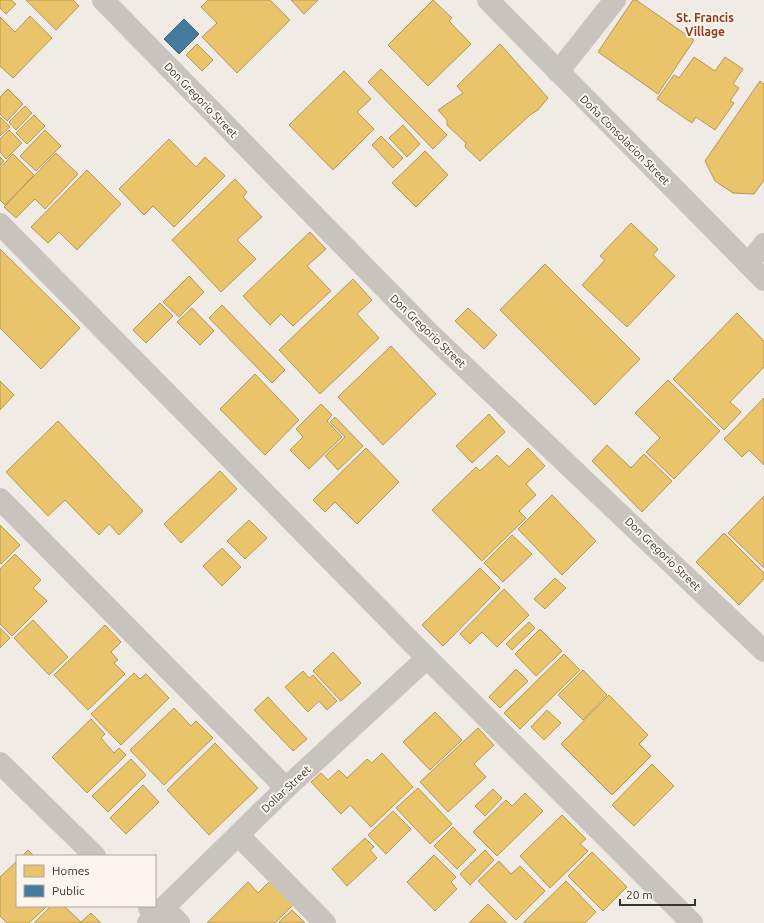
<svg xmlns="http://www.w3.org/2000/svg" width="764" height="923" font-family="Ubuntu,sans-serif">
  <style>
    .homes { fill: #e9c46a; stroke: #b59857 }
    .public { fill: #457b9d; stroke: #42647b }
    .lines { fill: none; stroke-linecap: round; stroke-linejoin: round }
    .minor { stroke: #c9c3be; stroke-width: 22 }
    .labels { text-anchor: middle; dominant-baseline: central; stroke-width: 4; stroke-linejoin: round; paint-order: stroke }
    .street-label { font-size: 11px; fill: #3b302b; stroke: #fbf5ee }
    .neighbourhood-label { font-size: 12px; font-weight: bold; fill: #8c3b22; stroke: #fbf5ee }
  </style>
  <rect width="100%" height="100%" fill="#f0ebe5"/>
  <g class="homes">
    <path d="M0 0H11L16 4 6 14 0 8Z"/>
    <path d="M26 0H73L79 6 56 30Z"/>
    <path d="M208 0H270L290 20 237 73 202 37 217 23 201 7Z"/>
    <path d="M291 0H318L304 14Z"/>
    <path d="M433 0 452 18 449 21 471 44 428 86 388 45Z"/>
    <path d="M633 0H636L694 40 658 94 598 52Z"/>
    <path d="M30 16 52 38 13 78 0 66V17L15 32Z"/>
    <path d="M197 44 213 60 202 71 186 55Z"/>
    <path d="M500 44 548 98 538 110 530 115 480 161 465 147 466 143 447 125V120L438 110 463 93 457 86Z"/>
    <path d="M694 57 715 71 725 57 743 69 733 84 739 88 730 101 734 103 715 130 696 117 692 123 657 99 674 75 679 78Z"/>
    <path d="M381 69 447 135 433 149 368 82Z"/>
    <path d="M344 71 371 99 357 112 374 129 333 170 289 125Z"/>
    <path d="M760 81 764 84V180L754 194 733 193 715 181 705 161Z"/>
    <path d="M8 89 23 104 7 121 0 114V97Z"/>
    <path d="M25 106 32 113 16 130 9 122Z"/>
    <path d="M34 115 45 126 27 144 16 133Z"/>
    <path d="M0 117 10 127 0 136Z"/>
    <path d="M403 125 420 144 407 157 389 138Z"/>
    <path d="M9 130 22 143 6 159 0 152V139Z"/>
    <path d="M45 130 61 146 36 171 20 156Z"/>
    <path d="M381 136 403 158 393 168 372 145Z"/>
    <path d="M169 139 196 167 205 157 225 176 174 227 153 206 144 215 119 189Z"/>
    <path d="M425 151 448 175 416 207 392 183Z"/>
    <path d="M56 153 78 174 45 209 35 199 16 218 4 207Z"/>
    <path d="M13 154 34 175 5 205 0 200V168Z"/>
    <path d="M0 157 4 161 0 166Z"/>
    <path d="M87 170 121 204 77 250 59 232 48 243 31 227Z"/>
    <path d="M235 179 247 192 243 197 262 217 237 240 256 259 221 292 172 240Z"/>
    <path d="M631 223 658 249 653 255 675 276 627 327 582 285 605 260 600 256Z"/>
    <path d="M310 232 326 249 307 266 331 291 293 326 281 314 270 325 243 296Z"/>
    <path d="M0 249 80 328 41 369 0 328Z"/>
    <path d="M545 264 640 359 595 405 500 310Z"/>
    <path d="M189 276 204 292 179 317 163 302Z"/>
    <path d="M353 279 372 300 357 314 379 338 320 394 279 350Z"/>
    <path d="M160 303 173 316 146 343 133 330Z"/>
    <path d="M222 305 285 370 272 383 209 318Z"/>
    <path d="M192 308 214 331 200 345 177 322Z"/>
    <path d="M468 308 497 335 484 349 455 321Z"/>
    <path d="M737 313 764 341V367L730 402 741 412 724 430 673 379Z"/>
    <path d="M391 346 436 394 383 445 338 397Z"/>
    <path d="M255 374 299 420 265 455 220 409Z"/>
    <path d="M668 380 720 431 674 479 646 452 660 438 635 413Z"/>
    <path d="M0 381 14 395 0 410Z"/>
    <path d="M764 398V465L749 450 742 457 724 439Z"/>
    <path d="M321 404 332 415 327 421 342 437 309 469 290 450 303 437 296 429Z"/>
    <path d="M489 414 505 432 472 463 456 446Z"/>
    <path d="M335 417 363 446 338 470 325 456 345 437 330 422Z"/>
    <path d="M58 421 143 511 119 535 109 524 99 535 65 500 48 516 6 472Z"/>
    <path d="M607 445 631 468 644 454 672 481 642 512 592 461Z"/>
    <path d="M366 448 399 482 357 524 335 502 325 512 313 500Z"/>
    <path d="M528 448 545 466 526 484 536 495 519 511 526 518 482 561 432 510 476 467 480 471 497 455 509 467Z"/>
    <path d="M220 471 237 489 181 543 164 524Z"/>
    <path d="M552 495 596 541 562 575 518 529Z"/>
    <path d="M764 496V568L728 533Z"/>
    <path d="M249 520 267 538 245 559 227 541Z"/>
    <path d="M0 525 20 545 1 564 0 563Z"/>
    <path d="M724 533 764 573V579L739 605 696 562Z"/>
    <path d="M512 535 532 554 503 582 484 563Z"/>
    <path d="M222 548 241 567 222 586 203 566Z"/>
    <path d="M15 554 41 580 33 588 47 601 12 636 0 624V569Z"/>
    <path d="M480 568 500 588 443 646 422 625Z"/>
    <path d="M555 578 566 588 545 609 534 599Z"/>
    <path d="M504 589 529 615 497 647 482 632 470 644 460 634Z"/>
    <path d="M33 620 68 657 49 675 14 638Z"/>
    <path d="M529 622 535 628 512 650 506 644Z"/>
    <path d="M105 625 121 642 111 652 118 660 114 663 125 674 88 710 54 675Z"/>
    <path d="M0 628 10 638 0 648Z"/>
    <path d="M540 629 562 651 536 676 515 654Z"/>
    <path d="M333 652 361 683 341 701 313 671Z"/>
    <path d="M564 654 580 670 520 729 504 713Z"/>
    <path d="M516 669 528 681 500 708 489 697Z"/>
    <path d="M583 670 607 695 583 720 558 695Z"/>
    <path d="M303 671 309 678 313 675 337 701 327 710 319 701 308 712 285 687Z"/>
    <path d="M134 673 140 679 146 674 169 698 121 745 91 714Z"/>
    <path d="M609 695 648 735 639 744 651 756 612 795 561 744Z"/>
    <path d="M268 697 307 739 293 751 254 710Z"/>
    <path d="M174 708 191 726 196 721 213 738 164 785 130 750Z"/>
    <path d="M547 710 561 723 544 740 531 727Z"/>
    <path d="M435 712 462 740 430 770 403 742Z"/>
    <path d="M91 719 105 734 101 738 114 753 119 748 126 755 87 793 52 757Z"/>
    <path d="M478 728 494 745 474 764 486 777 448 812 420 782Z"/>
    <path d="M215 743 258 788 209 835 167 790Z"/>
    <path d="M382 753 413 787 371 827 350 805 341 814 311 782 321 773 328 780 339 770 347 778 367 759 372 763Z"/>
    <path d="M131 759 146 775 108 812 92 796Z"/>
    <path d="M652 764 674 786 634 826 612 805Z"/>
    <path d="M143 785 159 802 126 834 110 818Z"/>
    <path d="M418 788 452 824 430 844 396 808Z"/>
    <path d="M493 789 502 798 485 816 475 806Z"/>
    <path d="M525 793 543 811 497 856 473 832 506 800 512 806Z"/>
    <path d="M393 811 411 829 386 854 368 835Z"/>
    <path d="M562 815 586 839 580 844 588 851 550 888 520 856Z"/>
    <path d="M453 827 476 850 457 869 434 846Z"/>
    <path d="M365 838 374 847 370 850 377 858 347 886 332 869Z"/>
    <path d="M28 850 34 856H22Z"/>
    <path d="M485 850 494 860 470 885 460 874Z"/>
    <path d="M592 852 627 887 603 911 568 876Z"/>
    <path d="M434 855 456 877 451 882 457 889 435 911 407 882Z"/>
    <path d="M17 861V906H47L29 923H7L0 916V877Z"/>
    <path d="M499 861 511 874 520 866 545 891 516 920 478 881Z"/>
    <path d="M271 880 294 904 275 923H207L248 882 258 893Z"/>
    <path d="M566 881 596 912 585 923H523Z"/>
    <path d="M488 904 507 923H469Z"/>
    <path d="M51 906H64L81 922 91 913 101 923H34Z"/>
    <path d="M292 910 305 923H278Z"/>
  </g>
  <path class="public" d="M184 19 199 34 179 54 164 39Z"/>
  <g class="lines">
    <g class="minor">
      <path d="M103 0 429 333 764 651"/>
      <path d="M488 0 764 280"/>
      <path d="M558 72 615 0"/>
      <path d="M0 224 427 658 692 923"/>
      <path d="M748 264 764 244"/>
      <path d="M0 499 286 788"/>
      <path d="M0 763 95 856"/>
      <path d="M238 835 325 923"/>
      <path d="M149 908 155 915 172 916 179 923"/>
      <path d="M148 923 286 788 427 658"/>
    </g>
  </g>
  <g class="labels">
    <g class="street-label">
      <text transform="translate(201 100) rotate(46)">Don Gregorio Street</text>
      <text transform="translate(625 140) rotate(45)">Doña Consolacion Street</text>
      <text transform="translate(428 331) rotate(44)">Don Gregorio Street</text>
      <text transform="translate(663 554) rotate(44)">Don Gregorio Street</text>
      <text transform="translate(286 789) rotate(-43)">Dollar Street</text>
    </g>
    <g class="neighbourhood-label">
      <text x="705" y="17">St. Francis<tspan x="705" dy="14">Village</tspan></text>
    </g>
  </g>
  <rect x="16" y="855" width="140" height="52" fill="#fbf5ee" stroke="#aea6a0"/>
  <rect x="24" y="865" width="20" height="12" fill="#e9c46a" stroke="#aea6a0"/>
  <text x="52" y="875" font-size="12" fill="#3b302b">Homes</text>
  <rect x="24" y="885" width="20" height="12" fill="#457b9d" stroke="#aea6a0"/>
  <text x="52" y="895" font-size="12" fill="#3b302b">Public</text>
  <path d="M620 899v6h75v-6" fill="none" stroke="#3b302b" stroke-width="2"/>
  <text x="626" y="899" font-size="12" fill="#3b302b" stroke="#fbf5ee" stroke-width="3" paint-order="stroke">20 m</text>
</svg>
